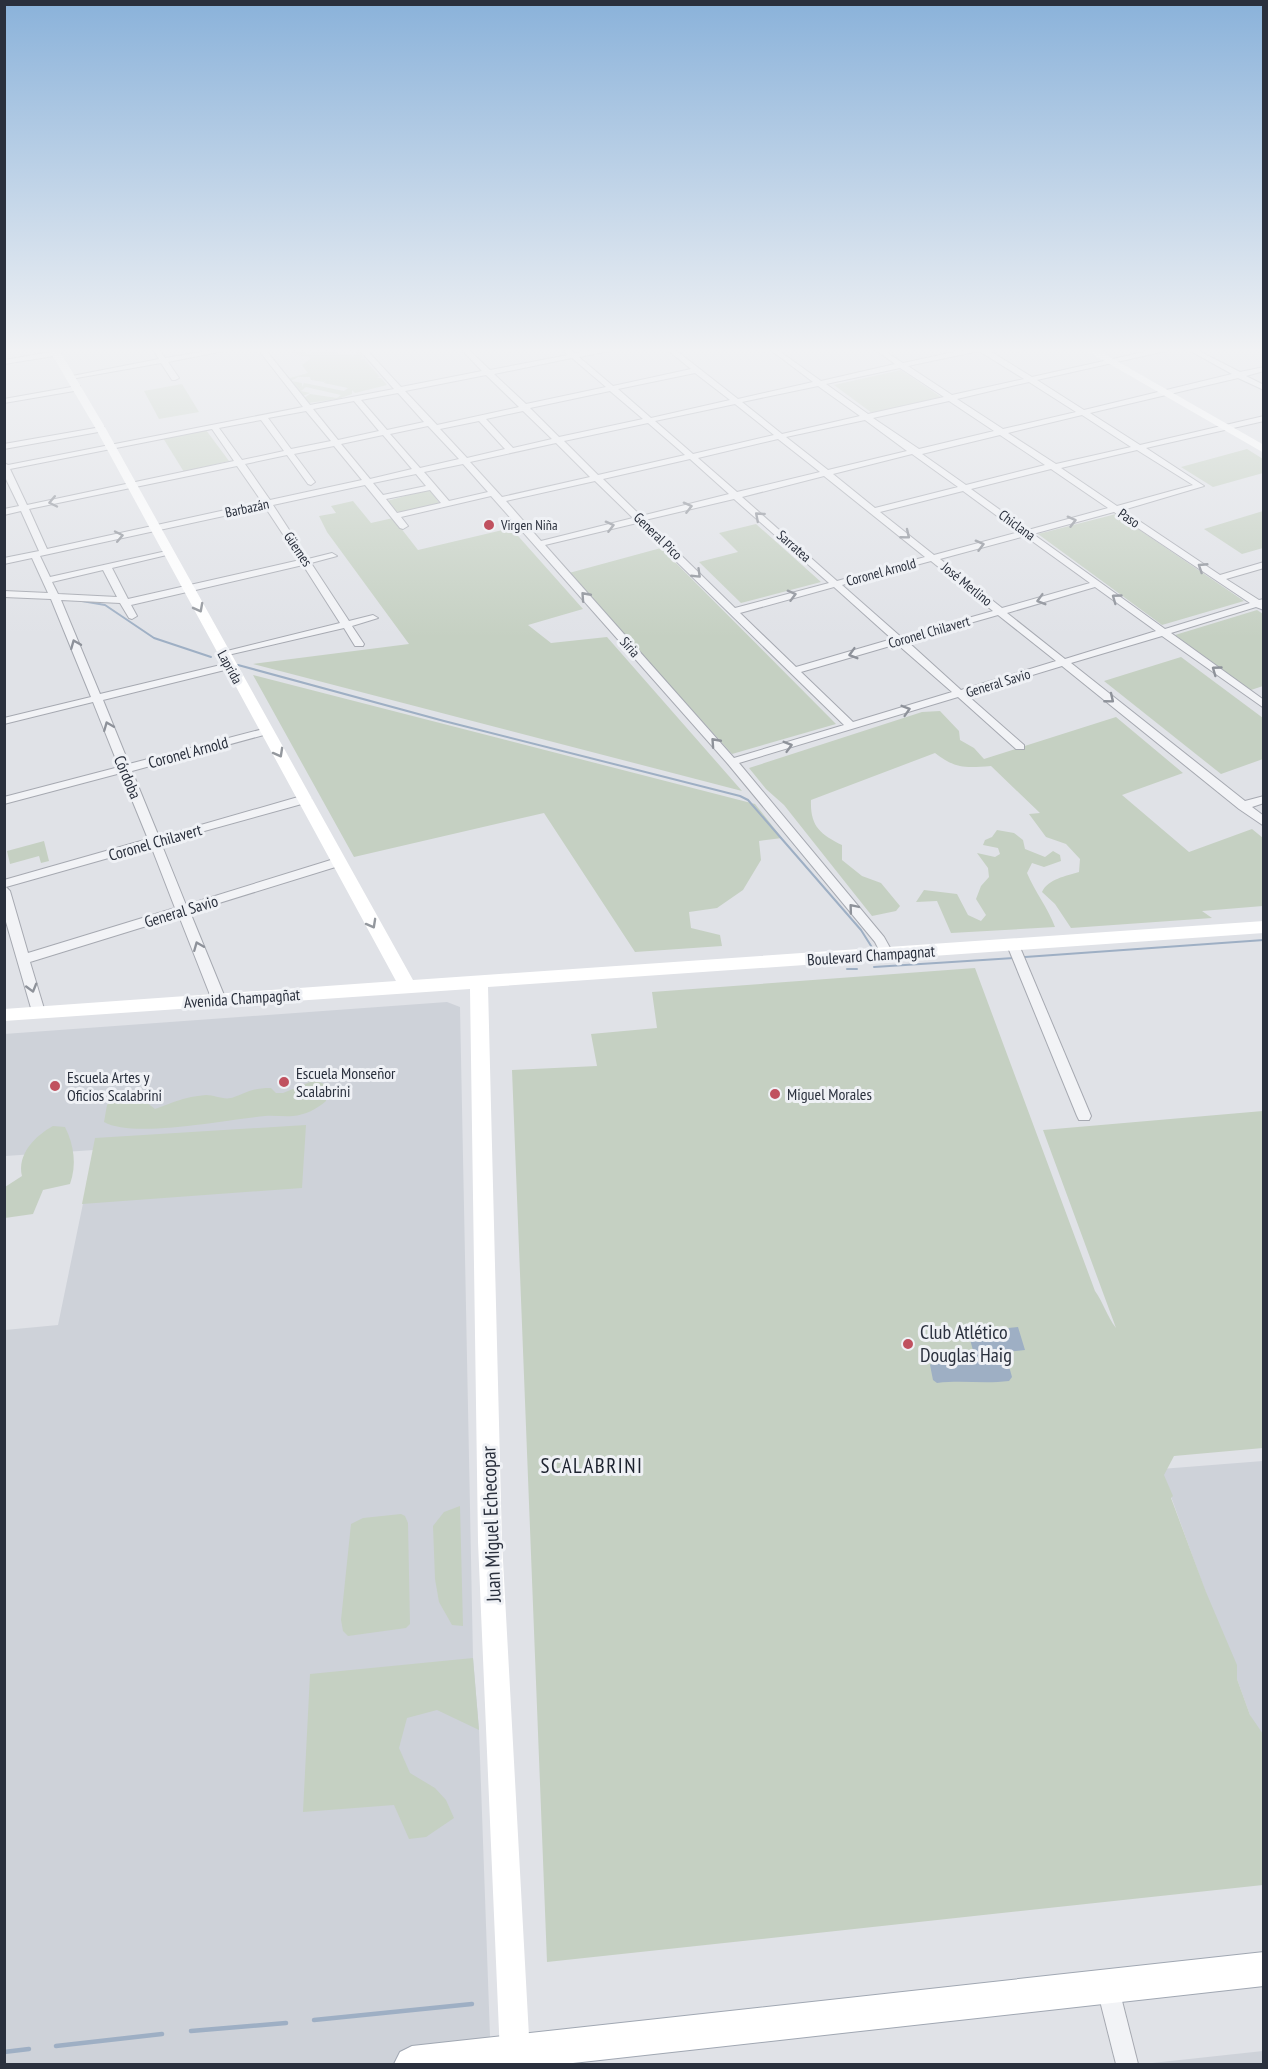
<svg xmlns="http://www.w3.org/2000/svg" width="1268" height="2069" font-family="'PT Sans Narrow',sans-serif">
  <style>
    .built { fill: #ced2d9 }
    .green { fill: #c5d0c2 }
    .water { fill: #9eafc4 }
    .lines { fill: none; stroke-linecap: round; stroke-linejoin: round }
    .stream-far1 { stroke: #9eafc4; stroke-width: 2 }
    .stream { stroke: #9eafc4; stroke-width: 4.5 }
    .street-casing { stroke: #a6a9b1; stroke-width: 2 }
    .primary-casing { stroke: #a0a7b2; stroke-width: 2 }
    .street { fill: #f2f3f6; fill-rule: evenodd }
    .secondary { fill: #fff; fill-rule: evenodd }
    .primary { fill: #fff; fill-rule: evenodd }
    .oneway { stroke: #8e929a }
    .oneway2 { stroke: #94989e }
    .poi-dot { fill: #c0515f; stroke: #eff1f5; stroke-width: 2 }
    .labels { text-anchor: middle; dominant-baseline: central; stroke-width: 6; stroke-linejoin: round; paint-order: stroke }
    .far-street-label { font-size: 14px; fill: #2a303d; stroke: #eff1f5 }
    .far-poi-label { font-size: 14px; fill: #2a303d; stroke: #eff1f5; text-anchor: start }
    .street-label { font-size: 16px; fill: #2a303d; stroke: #eff1f5 }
    .poi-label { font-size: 16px; fill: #2a303d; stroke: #eff1f5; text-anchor: start }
    .near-poi-label { font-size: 20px; fill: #2a303d; stroke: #eff1f5; text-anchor: start }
    .near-street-label { font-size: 20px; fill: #2a303d; stroke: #eff1f5 }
    .near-neighbourhood-label { font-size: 21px; letter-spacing: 1.5px; fill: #1c222e; stroke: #eff1f5 }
  </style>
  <rect width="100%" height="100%" fill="#e0e2e7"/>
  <g class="built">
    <path d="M447 1002 460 1007 473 1658 479 1730 491 2064H5V1330L58 1325 94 1150 5 1156 4 1034Z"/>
    <path d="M1263 1461V1751L1161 1469Z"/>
    <path d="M1263 2051V2064H1143Z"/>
  </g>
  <g class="green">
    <path d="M296 348H321L319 349 353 356 357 352 333 348H355L363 357 359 360 364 359 380 377 376 378H381L387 385 355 393 352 390V394L338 399 308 403 304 398 310 394 337 398 341 395 306 387 301 391 310 393 303 396 292 381 302 383V387L304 383 344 391 348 388 324 383 326 380 324 382 311 380 310 377H298L291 381 290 378 308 373 302 365 311 358 307 356 312 352 305 351 303 353 308 354 306 356 294 355 296 353 290 352Z"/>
    <path d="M901 370 941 397 872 413 834 385Z"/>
    <path d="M182 384 199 412 159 419 144 391Z"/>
    <path d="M206 430 229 461 184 472 163 438Z"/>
    <path d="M1247 449 1263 459V473L1213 487 1181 467Z"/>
    <path d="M426 490 432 492 439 503 400 512 394 511 387 501Z"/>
    <path d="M353 501 371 523 393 518 418 550 511 528 583 609 528 625 551 643 607 637 742 791 253 664 409 644 327 532 319 516 336 513 331 506Z"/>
    <path d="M1263 511V548L1242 554 1204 529Z"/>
    <path d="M1116 514 1244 601 1162 625 1038 534Z"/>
    <path d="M756 524 821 582 741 603 699 562 738 552 719 533Z"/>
    <path d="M661 548 836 724 732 754 569 573Z"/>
    <path d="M1257 610 1263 614V686L1251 690 1175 635Z"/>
    <path d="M1181 657 1263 718V759L1221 774 1104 681Z"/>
    <path d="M253 675 755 804 782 838 759 841 761 860 743 890 717 908 689 912 691 928 720 935 722 946 635 952 544 813 354 857Z"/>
    <path d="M940 711 959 731 960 740 974 748 984 759 1116 717 1183 773 1122 795 1189 852 1252 829 1263 838V906L1202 911 1212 918 1071 928 1055 904 1042 892C1048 879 1066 876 1079 872L1080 859 1066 844 1046 837 1029 814 1040 813 991 766C965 768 956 769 935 753L811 800C810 826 820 834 842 845V860L862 876 881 883 900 906 896 911 872 916 784 805 766 789 749 768 922 712Z"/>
    <path d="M997 830 1014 833 1023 840 1025 849 1045 857 1053 851 1060 855 1061 861 1044 867 1032 863 1027 873C1035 892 1048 908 1055 927L951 933 937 901 916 902 924 890 957 894 968 915 981 921 986 915 976 899 981 886 989 877 988 868 977 853 995 857 1000 854 998 848 983 845 985 840 992 837Z"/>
    <path d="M44 841 49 861 41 863 39 856 10 864 7 851Z"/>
    <path d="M975 968 1095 1291C1103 1302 1107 1316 1116 1328L1043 1130 1263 1111V1448L1174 1456 1164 1475 1173 1496 1171 1498 1206 1592 1237 1665V1679L1250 1715 1263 1734V1885L547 1962 512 1070 597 1066 591 1034 657 1028 652 992Z"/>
    <path d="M315 1080 324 1084 326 1101C317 1109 305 1115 293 1116 284 1117 274 1115 265 1116 228 1119 134 1139 104 1122L107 1105 112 1100 142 1099 155 1109C175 1102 183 1097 206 1095 215 1095 225 1101 234 1097 250 1091 253 1088 271 1088L276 1093H283Z"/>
    <path d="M306 1125 302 1188 82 1204 95 1138Z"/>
    <path d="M53 1126 65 1127C74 1145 77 1165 70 1184L43 1190 33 1214 5 1218V1187L22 1176C17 1154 35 1136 53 1126Z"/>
    <path d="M460 1506 463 1626 452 1625 439 1602 435 1579 433 1526 444 1512Z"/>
    <path d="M401 1514 405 1516 408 1523 410 1624 406 1628 348 1636 343 1631 341 1620 351 1524 363 1518Z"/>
    <path d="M473 1658 479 1730 437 1710 407 1718 399 1748 410 1773 435 1788 446 1800 454 1818 426 1837 409 1839 394 1805 303 1812 310 1674Z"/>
  </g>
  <path class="water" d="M1018 1327 1025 1350 996 1353 997 1356H1003L1007 1359 1012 1377 1009 1381C985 1384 961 1380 937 1383L933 1380 930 1365 932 1363 951 1361 974 1354 968 1332Z"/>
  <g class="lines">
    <g class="stream-far1">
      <path d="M82 601 105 605 154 638 211 657"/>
      <path d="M238 665 444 721 740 796 748 800 861 930 873 949"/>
      <path d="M1025 957 1264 940"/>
      <path d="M874 967 1014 958"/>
      <path d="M847 969H857"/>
    </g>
    <g class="stream">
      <path d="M314 2020 472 2004"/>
      <path d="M191 2031 286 2023"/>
      <path d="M56 2046 162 2034"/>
      <path d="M4 2052 29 2049"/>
    </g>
    <defs>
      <g id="street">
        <path d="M152 348H158L165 358 225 348H239L168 362 179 378 175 380H172L161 363 71 379 67 377 159 359Z"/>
        <path d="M257 348H264L310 405 394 389 358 348H365L401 387 482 371 460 348H467L490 370 568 355 564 351 568 349 575 353 603 348H615V350L579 357 613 386 691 369 665 348H673L738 399 813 382 768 348H775L821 381 895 364 873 348H880L903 363 973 348H985L1032 377 1162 348H1173L1170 350 1037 380 1084 410 1232 374 1185 348H1193L1240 372 1264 367V371L1246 376 1264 385V390L1238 378 1090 413 1140 445 1264 416V421L1146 448 1204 486 1123 510 1220 575 1264 562V568L1226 579 1259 600 1264 599V610L1256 607 1171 633 1264 700V708L1162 636 1071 663 1245 801 1264 796V803L1252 807 1264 816V826L1239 809 1062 666 967 695 1024 745V749H1016L958 697 739 763 884 937 894 955 893 958H883L875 942 728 764 491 496 401 517 408 526 403 529 400 528 365 485 273 505 308 559 332 553 337 556 311 563 349 621 373 615 378 618 352 626 364 644 363 646H355L344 628 219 657V653L340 623 303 565 131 605 137 616 132 619 129 618 120 603 61 600 100 694 229 663 234 666 233 668 103 700 129 764 267 728 272 731 271 733 132 771 159 837 305 795 311 799 309 802 161 843 186 905 334 859 338 858 344 862 342 865 190 912 226 1000 224 1003 219 1005 212 1000 179 916 30 962 45 1012 43 1015H33L4 915V880L148 839 121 773 4 804V797L119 767 93 702 4 724V718L91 697 51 599 4 597V591L48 593 32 558 4 564V558L39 551 21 511 4 515V509L19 506 4 475V463L8 465 303 407ZM979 351 1024 379 952 395 908 366ZM572 358 606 387 526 404 494 374ZM900 368 944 397 868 414 826 384ZM695 373 730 400 651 418 618 389ZM486 375 519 407 437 425 405 391ZM1029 382 1076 412 1003 429 957 399ZM818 386 860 416 782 434 742 402ZM610 391 643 419 559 437 530 408ZM398 393 424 422 387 430 361 400ZM354 401 379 431 338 440 313 409ZM949 401 994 431 919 449 873 418ZM735 404 774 435 693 454 655 421ZM306 411 331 441 291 449 268 418ZM523 411 552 439 513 448 486 419ZM1082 415 1131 447 1056 464 1008 433ZM261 420 284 451 242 460 219 428ZM865 420 907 451 828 470 786 437ZM479 421 505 449 467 458 440 429ZM648 423 685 455 598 475 564 441ZM428 426 459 459 420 468 390 434ZM212 429 234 461 27 505 10 469ZM383 435 412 469 370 479 341 444ZM1000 435 1045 465 966 485 922 454ZM778 439 820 472 737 492 698 458ZM556 443 590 477 502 497 470 462ZM334 446 362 480 270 500 245 464 287 455 308 484 311 485 315 482 294 454ZM1137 450 1193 485 1117 506 1061 468ZM912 454 958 487 875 508 833 474ZM690 459 729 494 641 516 603 479ZM463 464 488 492 449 501 424 472ZM237 466 262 502 47 549 29 509ZM1051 469 1108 508 1028 530 971 489ZM416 474 426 486 383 495 373 483ZM824 476 925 557 837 581 742 497ZM595 481 633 518 541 541 506 501ZM430 490 441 503 397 513 386 499ZM963 491 1019 532 934 555 880 512ZM734 499 829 583 735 608 645 520ZM265 507 300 560 128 599 112 568 171 554V550L50 577 40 556ZM1114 512 1250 603 1165 629 1033 534ZM637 523 844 725 734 758 545 545ZM1025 536 1090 583 1002 608 940 559ZM931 561 993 611 901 637 842 585ZM103 570 117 597 58 594 52 582ZM834 587 892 639 796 667 740 613ZM1095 587 1156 631 1065 659 1007 613ZM998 615 1056 661 961 690 907 641ZM897 644 952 692 853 722 801 672ZM151 846 175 908 28 953 10 891 6 887Z"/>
        <path d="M57 351 61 353 60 355 4 364V360Z"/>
        <path d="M77 386H80V390L4 403V399Z"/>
        <path d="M101 427H104V431L4 449V444Z"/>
        <path d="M1013 941 1019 945 1091 1116 1089 1120H1079L1077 1116 1007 945Z"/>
        <path d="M1107 1974 1115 1977 1118 1985 1138 2064H1116L1096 1985 1099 1977Z"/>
      </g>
      <path id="primary" d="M1264 1952V1986L564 2064H394L400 2052 412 2046Z"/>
    </defs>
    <use href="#street" class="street-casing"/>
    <use href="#primary" class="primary-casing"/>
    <use href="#street" class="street"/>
    <g class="secondary">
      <path d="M48 348H58L106 429 413 980 1264 921V933L488 987 502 1542 530 2055 526 2064H504L500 2055 478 1542 470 989 4 1021V1009L396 981 96 429Z"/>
      <path d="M1082 348H1094L1264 445V453Z"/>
    </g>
    <use href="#primary" class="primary"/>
  </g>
  <defs><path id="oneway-chevron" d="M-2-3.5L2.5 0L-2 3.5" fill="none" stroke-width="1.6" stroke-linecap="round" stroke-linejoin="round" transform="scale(1.5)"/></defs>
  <g class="oneway">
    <use href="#oneway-chevron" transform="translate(53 502) rotate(168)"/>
    <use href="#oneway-chevron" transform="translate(688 507) rotate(-14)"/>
    <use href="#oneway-chevron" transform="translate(759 516) rotate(-139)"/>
    <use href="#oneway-chevron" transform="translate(1072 521) rotate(-15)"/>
    <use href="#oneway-chevron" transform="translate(610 526) rotate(-14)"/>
    <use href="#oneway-chevron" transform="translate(906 535) rotate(39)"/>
    <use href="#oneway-chevron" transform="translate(119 536) rotate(-12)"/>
    <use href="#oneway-chevron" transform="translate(980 545) rotate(-15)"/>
    <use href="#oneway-chevron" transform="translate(1202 567) rotate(-147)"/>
    <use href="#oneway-chevron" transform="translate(697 574) rotate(44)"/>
    <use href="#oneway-chevron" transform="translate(792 595) rotate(-15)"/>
    <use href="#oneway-chevron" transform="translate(585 596) rotate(-132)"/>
    <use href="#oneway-chevron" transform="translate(1116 598) rotate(-144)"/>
    <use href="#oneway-chevron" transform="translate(1041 600) rotate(164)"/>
    <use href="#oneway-chevron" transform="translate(75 644) rotate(-112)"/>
    <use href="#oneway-chevron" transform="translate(853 654) rotate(164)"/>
    <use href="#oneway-chevron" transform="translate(1216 670) rotate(-144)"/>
    <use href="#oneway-chevron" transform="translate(1110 699) rotate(39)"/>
    <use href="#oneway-chevron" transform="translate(906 710) rotate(-17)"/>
    <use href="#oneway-chevron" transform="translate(108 726) rotate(-112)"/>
    <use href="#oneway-chevron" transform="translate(715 742) rotate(-132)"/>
    <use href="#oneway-chevron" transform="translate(788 746) rotate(-16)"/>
    <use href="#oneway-chevron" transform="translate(853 908) rotate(-130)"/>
    <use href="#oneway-chevron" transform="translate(198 946) rotate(-112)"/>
    <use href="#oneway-chevron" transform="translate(32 988) rotate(74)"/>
  </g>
  <g class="oneway2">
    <use href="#oneway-chevron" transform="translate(199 608) rotate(62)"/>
    <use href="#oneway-chevron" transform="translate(279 753) rotate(61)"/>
    <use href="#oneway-chevron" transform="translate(372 924) rotate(61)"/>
  </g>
  <linearGradient id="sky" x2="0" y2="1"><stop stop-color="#8ab2da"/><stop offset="0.55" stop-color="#f1f2f4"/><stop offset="1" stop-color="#f1f2f4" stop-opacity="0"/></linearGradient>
  <rect width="1268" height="637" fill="url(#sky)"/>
  <g class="poi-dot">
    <circle cx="489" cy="525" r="6"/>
    <circle cx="284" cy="1082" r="6"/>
    <circle cx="55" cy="1086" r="6"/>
    <circle cx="775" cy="1094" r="6"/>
    <circle cx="908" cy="1344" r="6"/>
  </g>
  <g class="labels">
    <g class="far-street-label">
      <text transform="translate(247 508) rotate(-12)">Barbazán</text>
      <text transform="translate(1129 518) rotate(34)">Paso</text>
      <text transform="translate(1017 525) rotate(36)">Chiclana</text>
      <text transform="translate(658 536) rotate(44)">General Pico</text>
      <text transform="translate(794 546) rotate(41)">Sarratea</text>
      <text transform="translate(298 549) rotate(56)">Güemes</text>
      <text transform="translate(881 572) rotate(-15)">Coronel Arnold</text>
      <text transform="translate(967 584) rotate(39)">José Merlino</text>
      <text transform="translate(929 632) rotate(-16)">Coronel Chilavert</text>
      <text transform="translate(630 647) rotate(48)">Siria</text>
      <text transform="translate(230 667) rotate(61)">Laprida</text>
      <text transform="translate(998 683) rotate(-17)">General Savio</text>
    </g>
    <g class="far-poi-label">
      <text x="501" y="525">Virgen Niña</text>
    </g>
    <g class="street-label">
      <text transform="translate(188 752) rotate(-15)">Coronel Arnold</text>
      <text transform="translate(128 777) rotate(67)">Córdoba</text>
      <text transform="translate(155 842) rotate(-16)">Coronel Chilavert</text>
      <text transform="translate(181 911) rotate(-17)">General Savio</text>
      <text transform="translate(871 955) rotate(-4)">Boulevard Champagnat</text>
      <text transform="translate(242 998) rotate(-4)">Avenida Champagñat</text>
    </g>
    <g class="poi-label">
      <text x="296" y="1073">Escuela Monseñor<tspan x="296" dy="18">Scalabrini</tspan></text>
      <text x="67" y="1077">Escuela Artes y<tspan x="67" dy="18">Oficios Scalabrini</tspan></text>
      <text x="787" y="1094">Miguel Morales</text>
    </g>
    <g class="near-poi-label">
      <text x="920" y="1332">Club Atlético<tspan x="920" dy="23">Douglas Haig</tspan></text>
    </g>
    <g class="near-street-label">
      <text transform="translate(491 1524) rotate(-92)">Juan Miguel Echecopar</text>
    </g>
    <g class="near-neighbourhood-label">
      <text x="592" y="1465">SCALABRINI</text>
    </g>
  </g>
  <rect width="1268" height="2069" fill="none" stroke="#2a303d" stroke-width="12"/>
</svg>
